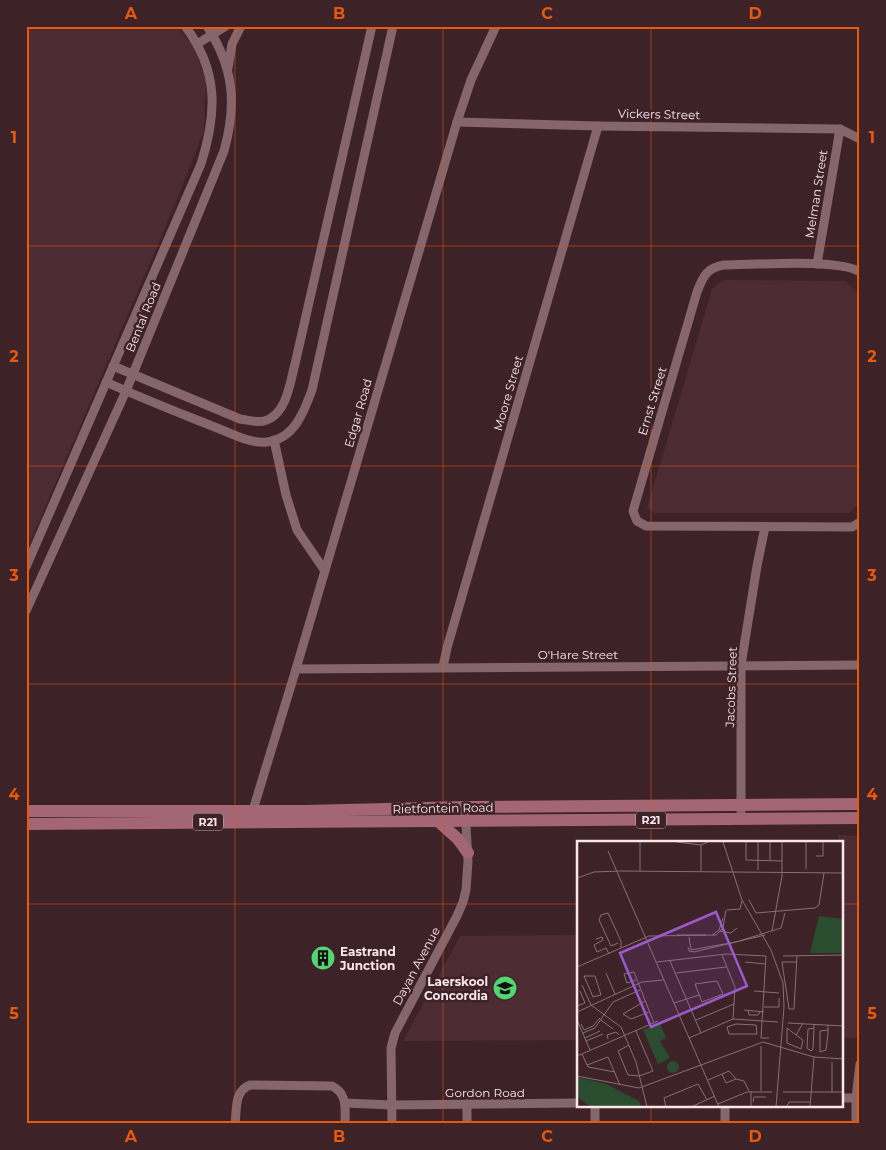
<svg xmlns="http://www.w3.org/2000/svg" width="886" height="1150" font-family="Montserrat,sans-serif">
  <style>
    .built { fill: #4d2b33 }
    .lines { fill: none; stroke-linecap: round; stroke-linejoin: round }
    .minor { stroke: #85666c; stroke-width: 9 }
    .primary { stroke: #a46574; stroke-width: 12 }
    .grid { fill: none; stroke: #e8590c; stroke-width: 1; stroke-opacity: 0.55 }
    .labels { text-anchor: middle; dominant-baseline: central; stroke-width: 5; stroke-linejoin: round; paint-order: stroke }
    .shield { fill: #3d2228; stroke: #c1abaf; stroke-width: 1 }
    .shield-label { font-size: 11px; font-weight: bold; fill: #f9e6e9 }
    .street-label { font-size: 12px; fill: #f9e6e9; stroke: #3d2228 }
    .poi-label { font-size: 12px; font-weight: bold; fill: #f9e6e9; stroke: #3d2228; text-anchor: start }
    .inset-road { fill: none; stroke: #887075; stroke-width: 1 }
    .view { fill: #9a5aca; fill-opacity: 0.15; stroke: #9a5aca; stroke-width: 2.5 }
    .inset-edge { fill: none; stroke: #f9e6e9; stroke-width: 2.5 }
    .neatline { fill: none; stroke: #e8590c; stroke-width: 2 }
    .grid-label { font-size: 16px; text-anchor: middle; font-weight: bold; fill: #e8590c }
  </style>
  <rect width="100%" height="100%" fill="#3d2228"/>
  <g class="built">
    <path d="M26 26H176L194 47 206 81 204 131 171 214 26 552Z"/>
    <path d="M723 280 845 281 857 292 859 503 849 513H655L647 508 712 289Z"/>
    <path d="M838 835 860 836V1038H842V842H838Z"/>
    <path d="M578 935V1040L403 1041 460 936Z"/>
  </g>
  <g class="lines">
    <g class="minor">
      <path d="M197 44 226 26"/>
      <path d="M228 68 232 44 241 26"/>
      <path d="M457 122 598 126 840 129 860 139"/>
      <path d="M817 264 840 129"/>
      <path d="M860 272C838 258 753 265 724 265 706 268 703 277 697 292L633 511 637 521 646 526 852 527 860 522"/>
      <path d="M113 366 240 419C248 420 257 423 264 421 287 415 290 382 295 364L372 26"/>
      <path d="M106 382C141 398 177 412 212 426 229 432 249 444 267 442 294 439 304 412 312 390L393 26"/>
      <path d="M274 440 286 495 297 530 325 571"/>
      <path d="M26 567 201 164C217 113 219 71 185 26"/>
      <path d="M26 611 126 391 224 151C237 104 234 68 207 26"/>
      <path d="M443 667 447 648 598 126"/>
      <path d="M296 669 860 665"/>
      <path d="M253 810 296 669 457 122 471 80 496 26"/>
      <path d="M741 820V665L757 566 765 527"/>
      <path d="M842 1098H856"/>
      <path d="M345 1103 392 1105 578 1103"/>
      <path d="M467 1104V1124"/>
      <path d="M595 1106V1124"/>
      <path d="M235 1124C237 1109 234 1091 250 1085L332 1086C348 1094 345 1109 345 1124"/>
      <path d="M392 1124 391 1048 395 1033 457 916 463 902 466 890 468 861 465 807"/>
      <path d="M725 1124V1106"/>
      <path d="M856 1124V1098L860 1064"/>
    </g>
    <g class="primary">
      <path d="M26 811H306L465 807 860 804"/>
      <path d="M439 822 458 839 468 853"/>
      <path d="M26 824 860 818"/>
    </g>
  </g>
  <path class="grid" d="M235 26V1124M443 26V1124M651 26V842M26 246H860M26 466H860M26 684H860M26 904H578M842 904H860M651 1106V1124"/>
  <defs>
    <symbol id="building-disc" viewBox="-11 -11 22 22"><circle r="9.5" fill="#52d673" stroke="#3d2228"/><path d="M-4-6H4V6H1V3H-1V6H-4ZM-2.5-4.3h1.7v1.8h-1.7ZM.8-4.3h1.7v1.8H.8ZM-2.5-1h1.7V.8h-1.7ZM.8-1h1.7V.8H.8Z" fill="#111"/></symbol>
    <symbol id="school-disc" viewBox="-11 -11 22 22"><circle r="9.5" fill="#52d673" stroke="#3d2228"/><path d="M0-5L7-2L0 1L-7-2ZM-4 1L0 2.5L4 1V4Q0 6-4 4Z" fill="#111"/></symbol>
  </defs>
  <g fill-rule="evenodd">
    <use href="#building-disc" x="309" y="944" width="28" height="28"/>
    <use href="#school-disc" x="491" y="974" width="28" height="28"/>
  </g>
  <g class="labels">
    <g class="shield">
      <rect x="636" y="811.5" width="30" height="17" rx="4"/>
      <rect x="193" y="813.5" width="30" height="17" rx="4"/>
    </g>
    <g class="shield-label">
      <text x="651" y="820">R21</text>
      <text x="208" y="822">R21</text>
    </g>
    <g class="street-label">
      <text transform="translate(659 114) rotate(1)">Vickers Street</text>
      <text transform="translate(816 194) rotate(-81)">Melman Street</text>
      <text transform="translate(143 317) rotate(-68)">Bental Road</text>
      <text transform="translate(508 393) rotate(-74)">Moore Street</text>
      <text transform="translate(652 401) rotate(-73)">Ernst Street</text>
      <text transform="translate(358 413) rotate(-74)">Edgar Road</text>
      <text x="578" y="654">O'Hare Street</text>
      <text transform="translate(731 687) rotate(-88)">Jacobs Street</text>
      <text transform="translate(443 808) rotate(-1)">Rietfontein Road</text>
      <text transform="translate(416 966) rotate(-62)">Dayan Avenue</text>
      <text x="485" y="1092">Gordon Road</text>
    </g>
    <g class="poi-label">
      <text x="340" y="951">Eastrand<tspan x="340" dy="14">Junction</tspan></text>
      <text x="488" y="981" text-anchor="end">Laerskool<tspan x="488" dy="14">Concordia</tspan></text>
    </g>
  </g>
  <g transform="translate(577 841)">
    <rect width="266" height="266" fill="#3d2228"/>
    <path d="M242 75 266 78V112H233ZM83 182 89 197 83 200 93 217 81 223 66 189ZM90 226a6 6 0 1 1 12 0a6 6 0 1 1-12 0ZM0 236 29 243 62 260 64 266H14L0 256Z" fill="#2a4d30"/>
    <path class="inset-road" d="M100 1 124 4 131 1M146 1 165 59 194 109 206 142 207 166 199 266M169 1V19L205 20M31 10 142 266M239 15H246V1M193 19V1M229 28V1M181 29V1M63 30V1M124 30V4M0 37 17 31 42 30 267 32M172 59 179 72 238 67 242 64 247 32M150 69 163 68 165 60M143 90 154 92 160 87M195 90 205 35V1M100 94H129M135 94 142 89 146 77M112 96 114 109 159 101 204 87 208 72M19 98 25 96 26 99 17 104 20 111 29 107 32 113M41 102 34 105 22 79 24 74 31 72 44 100V107M111 106 112 110 117 111 188 94M145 114 158 146 156 178M206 115 267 114M93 120 124 192M80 121 149 113 189 115 184 197H192M168 121 188 123M219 121H205L212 168H217L220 115M0 126 72 95 139 94 146 87 149 69M29 132 38 153M99 132 149 126M7 135H18L24 154 16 156ZM59 139 50 142 47 133 57 131 77 182M140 140 146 153 125 161 118 143ZM5 144 14 164M177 150 202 152M68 160 46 173 54 178 72 171M97 162 122 154M14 164 44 186 59 221 70 266M0 165 8 162 3 150M187 166H202V157M167 169 187 171M171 169 172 174H181L183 171M0 171 65 141 86 139M0 179 13 209M24 179 36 188M119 179 157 163M211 182 267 185M4 183 7 189 16 185 23 177M159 183 179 184 180 193H152L150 186ZM237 187 231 188 230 207 234 210 236 208 237 187V183M251 189 243 190V211L249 209 251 193V184M6 192 18 187 36 161 63 149M219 194 226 199 224 208 210 202V187L219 194 226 182M8 197 23 190M112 197 156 178 201 181M31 198 30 194 39 191 42 194M9 200 26 193M52 204 41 210 51 234 62 235 76 230 59 190M5 213 11 226 38 231M0 215 81 180M10 224 31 216 43 244M145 233 149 242 159 238M0 235 62 247 186 201 237 216 267 218M159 238 167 240 172 250M131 239 152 230 159 238M174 250V266M184 250V205M206 251H267M255 251V221M176 261 177 256H189M141 263 170 251H195M210 265 212 261H233M89 266 87 257 121 243 130 259M114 266 138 255M233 266 237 216"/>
    <path class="view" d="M139 71 170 145 74 186 43 112Z"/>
    <rect width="266" height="266" class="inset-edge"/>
  </g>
  <rect width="886" height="1150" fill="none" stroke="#3d2228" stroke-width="55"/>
  <rect x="28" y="28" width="830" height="1094" class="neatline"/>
  <g class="grid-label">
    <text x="131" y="19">A</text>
    <text x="339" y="19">B</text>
    <text x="547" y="19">C</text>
    <text x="755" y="19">D</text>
    <text x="14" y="143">1</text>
    <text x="872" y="143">1</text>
    <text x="14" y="362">2</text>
    <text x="872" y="362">2</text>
    <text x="14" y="581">3</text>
    <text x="872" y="581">3</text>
    <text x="14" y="800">4</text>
    <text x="872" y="800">4</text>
    <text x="14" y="1019">5</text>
    <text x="872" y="1019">5</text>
    <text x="131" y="1142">A</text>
    <text x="339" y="1142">B</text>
    <text x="547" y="1142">C</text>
    <text x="755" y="1142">D</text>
  </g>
</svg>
